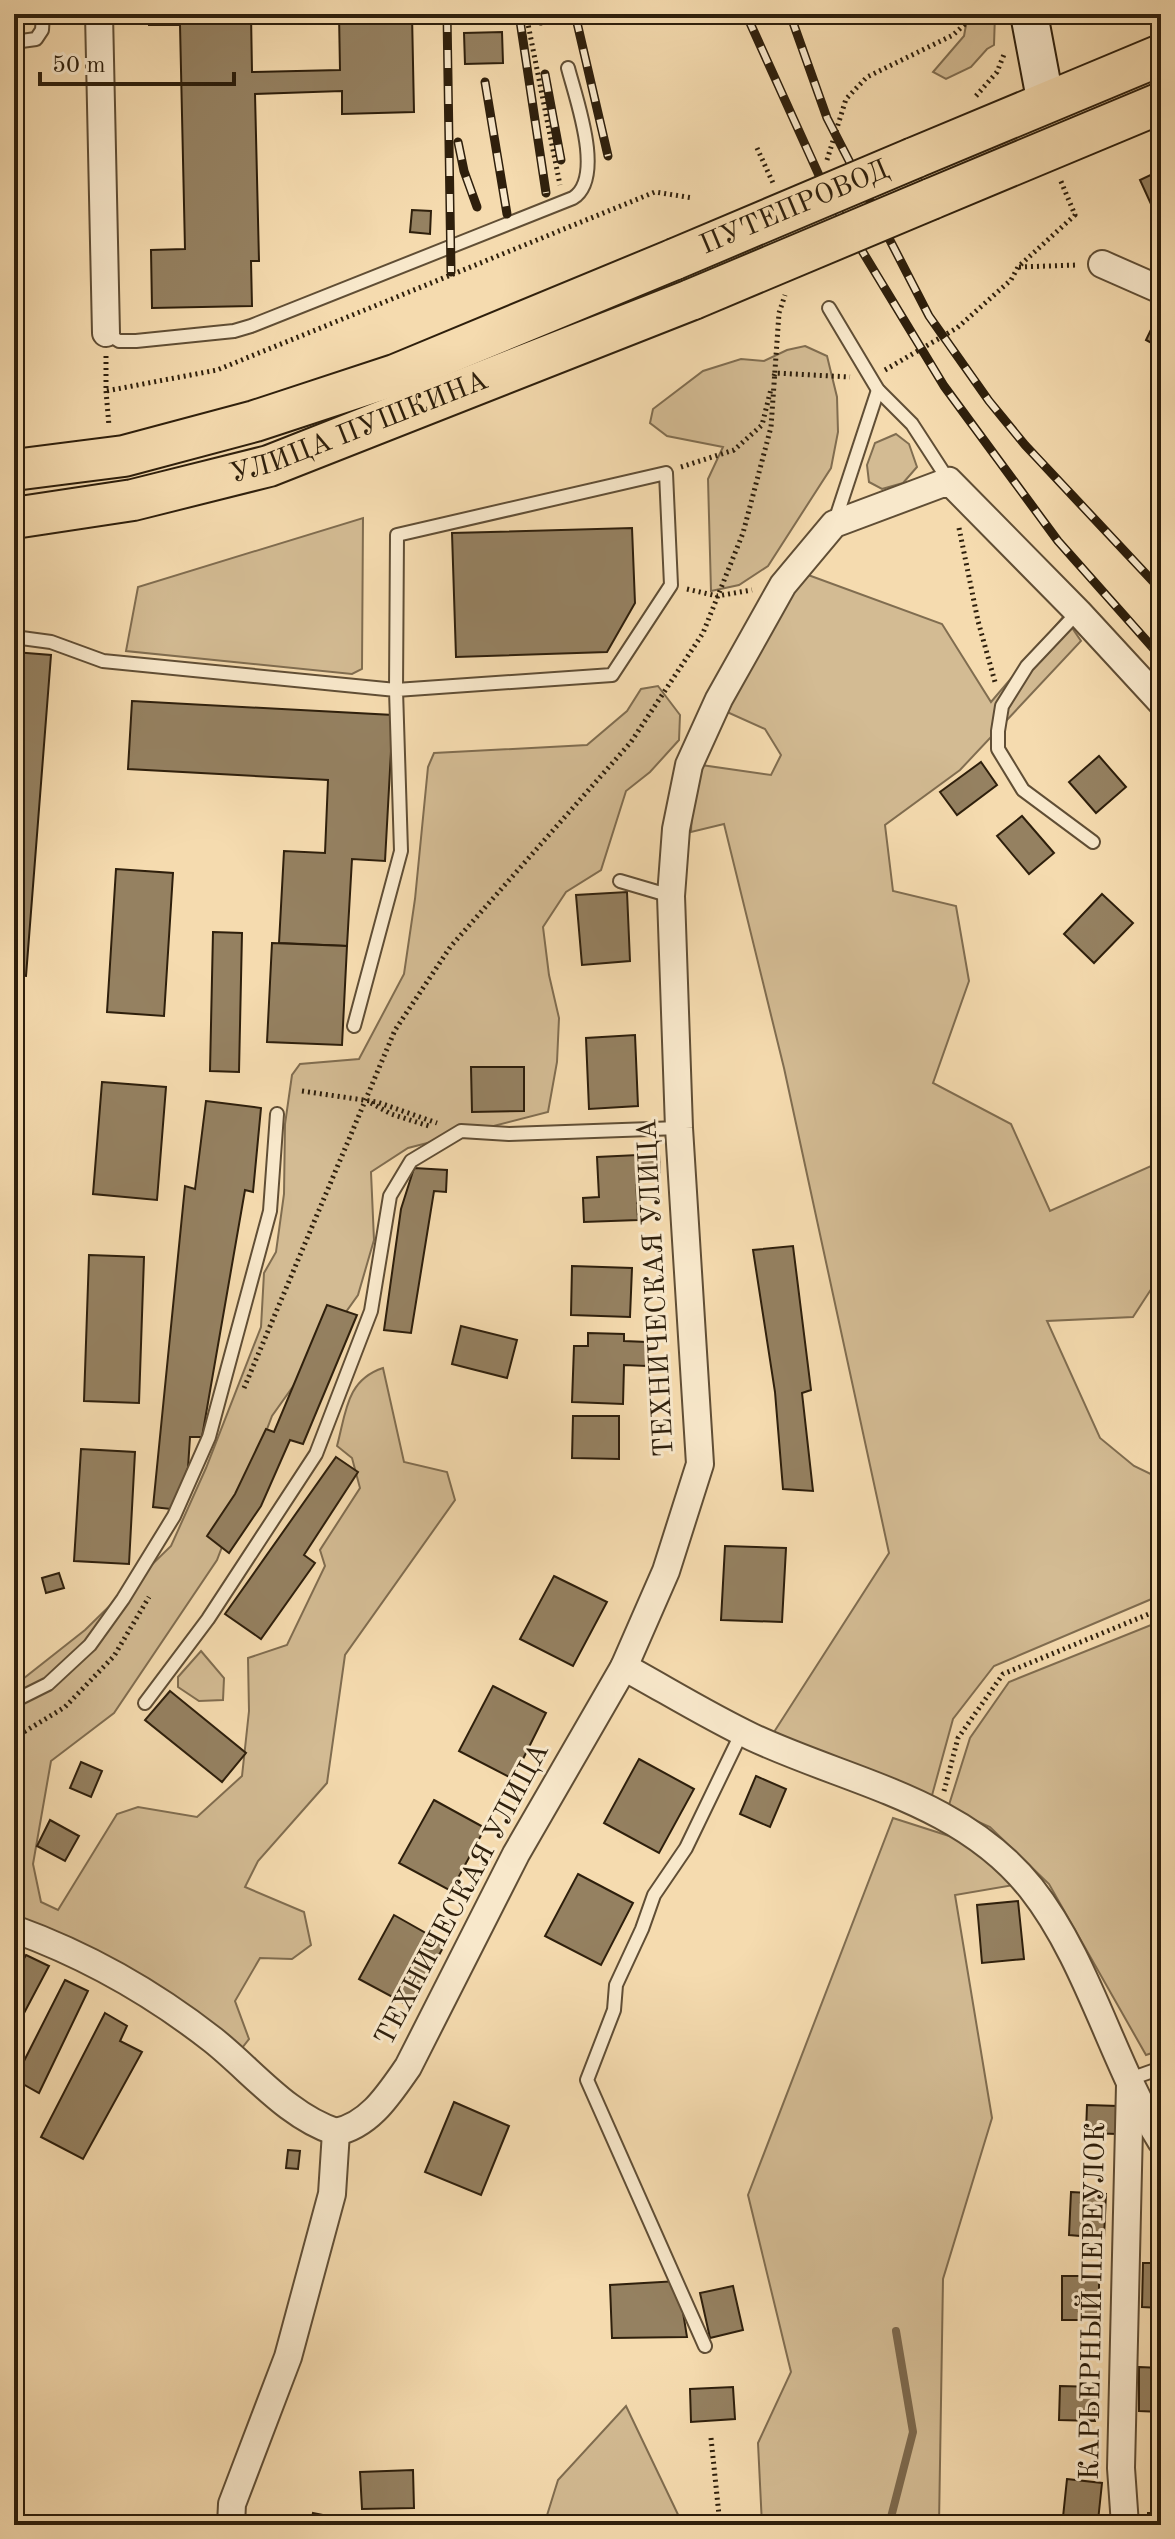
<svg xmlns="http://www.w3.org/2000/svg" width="1175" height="2539" font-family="'Old Standard TT',serif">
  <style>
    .green { fill: #d3bb93; stroke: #806d50; stroke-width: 2 }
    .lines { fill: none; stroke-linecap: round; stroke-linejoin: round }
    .stream { stroke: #7d694d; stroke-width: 8 }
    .building { fill: #958161; stroke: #2e1f0c; stroke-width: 2 }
    .lane-casing { stroke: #604e35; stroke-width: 16 }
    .street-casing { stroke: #604e35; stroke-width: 30 }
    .secondary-casing { stroke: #2e1f0c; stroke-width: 40 }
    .primary-casing { stroke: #2e1f0c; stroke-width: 44 }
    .path { stroke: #2e1f0c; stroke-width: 5; stroke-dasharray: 2 4; stroke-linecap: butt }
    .lane { stroke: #f8e8cb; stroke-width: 12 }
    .street { stroke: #f8e8cb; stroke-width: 26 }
    .secondary { stroke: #f8e8cb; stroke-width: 36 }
    .primary { stroke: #f5dbaf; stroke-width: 40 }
    .rail-casing { stroke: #2e1f0c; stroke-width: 9 }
    .rail { stroke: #f8e8cb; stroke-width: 6; stroke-dasharray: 18; stroke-linecap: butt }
    .primary-bridge-casing { stroke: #2e1f0c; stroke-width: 44; stroke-linecap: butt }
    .primary-bridge { stroke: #f5dbaf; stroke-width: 40 }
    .labels { text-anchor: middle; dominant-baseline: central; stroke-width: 6; stroke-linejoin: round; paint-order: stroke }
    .street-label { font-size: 28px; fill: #2e1f0c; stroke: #f8e8cb }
  </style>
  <rect width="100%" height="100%" fill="#f5dbaf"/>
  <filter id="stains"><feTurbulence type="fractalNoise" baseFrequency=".0025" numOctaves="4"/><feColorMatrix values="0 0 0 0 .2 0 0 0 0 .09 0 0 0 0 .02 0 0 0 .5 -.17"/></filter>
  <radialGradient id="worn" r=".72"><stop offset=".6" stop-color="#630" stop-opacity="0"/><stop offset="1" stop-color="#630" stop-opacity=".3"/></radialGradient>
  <g class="green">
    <path d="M968 14H995L994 45 987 49 971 67 946 79 933 72 964 36Z"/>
    <path d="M805 346 827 356 837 397 838 432 831 468 768 566 739 585 711 591 708 479 723 447 667 436 650 423 653 409 703 371 741 359 764 361 787 350Z"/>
    <path d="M896 434 909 444 917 467 903 483 882 489 869 482 867 465 875 443Z"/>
    <path d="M363 518 362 669 352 674 126 651 138 587Z"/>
    <path d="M800 572 942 624 991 702 1064 616 1081 641 960 770 885 825 893 891 956 906 969 981 933 1083 1011 1124 1050 1211 1160 1162 1161 1164V1274L1133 1317 1047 1321 1100 1438 1134 1466 1161 1479V1595L994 1666 953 1719 931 1799 774 1732 889 1553 784 1068 724 824 691 832 694 764 771 775 781 755 765 729 727 712Z"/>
    <path d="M658 686 680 715 679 740 650 772 626 791 601 870 566 892 543 927 549 975 559 1018 557 1062 548 1112 408 1148 371 1172 374 1240 358 1295 272 1416 217 1560 114 1713 51 1761 33 1864 41 1902 58 1910 117 1814 138 1807 197 1817 242 1776 249 1711 248 1658 287 1645 325 1566 320 1550 360 1488 352 1458 337 1446C346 1413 346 1380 383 1368L404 1462 447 1472 455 1500 345 1655 327 1783 258 1861 245 1887 304 1912 311 1945 292 1959 260 1958 235 2001 249 2039 242 2048 14 1919V1725L20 1722 14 1709V1686L85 1630 171 1546 206 1468 261 1327 264 1273 276 1252 284 1194 285 1124 292 1075 300 1064 359 1059 404 974 415 899 428 767 434 753 587 745 627 711 641 689Z"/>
    <path d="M1161 1621V2050L1146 2055 1049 1884 990 1827 948 1808 970 1738 1009 1682Z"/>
    <path d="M201 1651 224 1678 223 1700 199 1701 178 1687V1677Z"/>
    <path d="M893 1818 974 1844 1019 1884 955 1895 992 2118 943 2279 939 2525H762L758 2443 791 2372 748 2195Z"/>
    <path d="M626 2406 683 2525H544L558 2480Z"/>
  </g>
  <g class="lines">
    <path class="stream" d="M889 2525 913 2432 896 2331"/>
  </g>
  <g class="building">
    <path d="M149 14H251L252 72 340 70 339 14H412L414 112 342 114V91L255 94 259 261H251L252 306 152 308 151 250 185 249 180 25H149Z"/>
    <path d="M502 32 503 63 465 64 464 33Z"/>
    <path d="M1161 170V226L1140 180Z"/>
    <path d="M412 210 431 211 430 234 410 232Z"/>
    <path d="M1158 315 1161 317V348L1146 340Z"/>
    <path d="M632 528 635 603 607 652 456 657 452 533Z"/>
    <path d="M14 652 51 655 26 976 14 975Z"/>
    <path d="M132 701 393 715 385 861 352 859 347 946 279 943 284 851 325 853 328 780 128 769Z"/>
    <path d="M1099 756 1126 787 1096 813 1069 782Z"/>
    <path d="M981 762 997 785 957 815 940 792Z"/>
    <path d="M1022 816 1054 853 1029 874 997 836Z"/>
    <path d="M116 869 173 873 164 1016 107 1012Z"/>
    <path d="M627 892 630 961 582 965 576 895Z"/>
    <path d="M1102 894 1133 923 1094 963 1064 934Z"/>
    <path d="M213 932 242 933 239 1072 210 1071Z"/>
    <path d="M272 943 347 946 342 1045 267 1042Z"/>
    <path d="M635 1035 638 1106 589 1109 586 1038Z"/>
    <path d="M471 1067H524V1111L472 1112Z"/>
    <path d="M102 1082 166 1087 157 1200 93 1194Z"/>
    <path d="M206 1101 261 1108 253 1192 245 1190 202 1437H190L188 1468 171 1509 153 1507 185 1186 195 1189Z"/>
    <path d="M659 1154 660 1174 636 1176 638 1220 584 1222 583 1198 599 1197 597 1157Z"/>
    <path d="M414 1168 447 1170 446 1192 434 1191 411 1333 384 1330 401 1209Z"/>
    <path d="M793 1246 811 1390 802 1393 813 1491 783 1489 775 1392 753 1250Z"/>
    <path d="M89 1255 144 1257 139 1403 84 1401Z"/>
    <path d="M572 1266 632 1268 630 1317 571 1315Z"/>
    <path d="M327 1305 357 1315 303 1444 290 1440 261 1506 229 1553 207 1536 235 1494 266 1429 274 1432Z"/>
    <path d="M461 1326 517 1340 507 1378 452 1364Z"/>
    <path d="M588 1333 624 1334V1341L647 1342V1366L624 1365 623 1404 572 1402 574 1346H588Z"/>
    <path d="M573 1416H619V1459L572 1458Z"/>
    <path d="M81 1449 135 1452 129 1564 74 1561Z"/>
    <path d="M336 1457 358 1472 304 1555 315 1563 261 1639 225 1614Z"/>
    <path d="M725 1546 786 1548 782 1622 721 1620Z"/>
    <path d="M59 1573 64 1588 46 1593 42 1578Z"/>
    <path d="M554 1576 607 1602 573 1666 520 1639Z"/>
    <path d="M493 1686 546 1713 513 1779 459 1751Z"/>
    <path d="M170 1691 246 1753 222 1782 145 1720Z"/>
    <path d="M639 1759 694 1789 659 1853 604 1823Z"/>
    <path d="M81 1762 102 1771 91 1797 70 1788Z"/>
    <path d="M756 1776 786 1789 770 1827 740 1814Z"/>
    <path d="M434 1800 485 1828 451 1891 399 1863Z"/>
    <path d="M50 1820 79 1836 65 1861 37 1846Z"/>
    <path d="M578 1874 633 1903 601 1965 545 1936Z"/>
    <path d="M1018 1901 1024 1959 982 1963 977 1905Z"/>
    <path d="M394 1915 445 1944 411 2007 359 1979Z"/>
    <path d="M26 1955 49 1966 14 2032V1976Z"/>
    <path d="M65 1980 88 1991 39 2093 14 2079V2062L24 2061Z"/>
    <path d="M105 2013 127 2026 120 2041 142 2052 83 2159 41 2137Z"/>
    <path d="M454 2102 509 2126 481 2195 425 2172Z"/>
    <path d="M1087 2105 1118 2106 1117 2134 1086 2133Z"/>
    <path d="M288 2150 300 2151 298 2169 286 2168Z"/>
    <path d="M1071 2192 1106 2194 1104 2238 1069 2235Z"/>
    <path d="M1143 2263H1161V2308L1142 2307Z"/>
    <rect x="1062" y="2276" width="37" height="44"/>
    <path d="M678 2281 687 2337 612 2338 610 2285Z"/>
    <path d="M733 2286 743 2330 710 2338 700 2293Z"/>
    <path d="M1139 2367 1161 2368V2412L1139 2411Z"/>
    <path d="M1060 2386 1096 2387 1095 2421 1059 2420Z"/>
    <path d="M733 2387 735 2419 691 2422 690 2389Z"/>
    <path d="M413 2470 414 2508 362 2509 360 2472Z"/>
    <path d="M1067 2479 1102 2483 1098 2521 1063 2517Z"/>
    <path d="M313 2513 362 2523 361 2525H310Z"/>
    <rect x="1148" y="2513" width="13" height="12"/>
  </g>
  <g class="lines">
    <defs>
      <g id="lane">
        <path d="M14 42 36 39 42 30 43 14"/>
        <path d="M829 308 878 390 912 424 949 481"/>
        <path d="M106 333 119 341H136L234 331 251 326 573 198C605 178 576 99 568 68"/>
        <path d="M834 524 878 390"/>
        <path d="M1078 612 1027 666 1002 706 998 731V749L1023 790 1093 842"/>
        <path d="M14 637 51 642 103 661 396 690 397 535 666 473 671 585 612 675 396 690 401 851 354 1026"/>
        <path d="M620 881 671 896"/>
        <path d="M14 1701 48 1684 90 1645 123 1599 174 1516 209 1437 270 1211 277 1114"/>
        <path d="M145 1703 208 1619 316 1454 371 1311 390 1196 411 1161 461 1131 509 1134 679 1128"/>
        <path d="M1130 2079 1161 2068"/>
        <path d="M705 2346 587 2080 614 2010 616 1985 642 1929 654 1895 686 1848 742 1732"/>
      </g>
      <g id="street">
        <path d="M99 14 106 333"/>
        <path d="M1102 264 1161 290"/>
        <path d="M624 1667C666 1690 708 1716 752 1737 848 1782 961 1800 1031 1888 1088 1960 1112 2062 1161 2141"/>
        <path d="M14 1929C86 1955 153 1993 213 2040 252 2071 287 2116 336 2132"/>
        <path d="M336 2132C370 2125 389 2094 408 2067L516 1854 624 1667 666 1571 700 1464 679 1128 671 896 676 829 689 765 719 699 783 585 834 524 949 481 1078 612 1161 702"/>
        <path d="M231 2525 232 2504 288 2357 332 2194 336 2132"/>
        <path d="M1125 2525 1121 2468 1130 2085"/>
      </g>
      <path id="secondary" d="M1029 14 1046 104"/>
      <g id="primary">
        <path d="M914 158 1161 55"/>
        <path d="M931 199 1161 103"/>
        <path d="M14 470 124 456 255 421 395 375 675 259"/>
        <path id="s1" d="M14 518 133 500 269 466 693 299"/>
      </g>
    </defs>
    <use href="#lane" class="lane-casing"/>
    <use href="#street" class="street-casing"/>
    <use href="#secondary" class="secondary-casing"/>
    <use href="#primary" class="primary-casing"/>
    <g class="path">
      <path d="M526 14 560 185"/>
      <path d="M976 96 997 72 1005 52"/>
      <path d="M757 148 773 183"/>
      <path d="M827 160 846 99 867 77 953 35 976 14"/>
      <path d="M1019 267 1077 265"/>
      <path d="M106 356V391L217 370 655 192 693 198"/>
      <path d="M885 370 957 328 1011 280 1018 267 1075 215 1060 179"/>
      <path d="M774 376 775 373 850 377"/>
      <path d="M106 391 109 426"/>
      <path d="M681 467 734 450 762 425 771 389"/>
      <path d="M959 528 978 621 995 682"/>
      <path d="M687 589 717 596 752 590"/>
      <path d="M302 1091 377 1102 437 1123"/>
      <path d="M371 1103 391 1114 432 1127"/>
      <path d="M244 1388 395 1030 451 946 631 742 703 633 743 533 771 427 779 313 785 295"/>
      <path d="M14 1738 65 1707 114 1656 149 1597"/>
      <path d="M944 1791 958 1738 1003 1674 1161 1609"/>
      <path d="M711 2438 720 2525"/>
    </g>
    <use href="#lane" class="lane"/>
    <use href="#street" class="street"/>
    <use href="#secondary" class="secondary"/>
    <use href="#primary" class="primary"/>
    <defs>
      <g id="rail">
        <path d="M447 14 451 272"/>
        <path d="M519 14 546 193"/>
        <path d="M539 14 541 21"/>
        <path d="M575 14 608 156"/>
        <path d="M746 14 827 193 944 386 1058 541 1161 657"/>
        <path d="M790 14 827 118 929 316 989 401 1025 445 1161 590"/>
        <path d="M545 74 561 160"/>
        <path d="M485 82 507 214"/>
        <path d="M458 142 464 171 477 207"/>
      </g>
    </defs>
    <use href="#rail" class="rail-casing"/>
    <use href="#rail" class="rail"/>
    <defs>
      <g id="primary-bridge">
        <path id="s2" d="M675 259 914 158"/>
        <path d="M693 299 931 199"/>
      </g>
    </defs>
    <use href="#primary-bridge" class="primary-bridge-casing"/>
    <use href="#primary-bridge" class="primary-bridge"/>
  </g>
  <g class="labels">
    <g class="street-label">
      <text stroke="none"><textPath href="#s2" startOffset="130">ПУТЕПРОВОД</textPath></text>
      <text stroke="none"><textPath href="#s1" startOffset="358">УЛИЦА ПУШКИНА</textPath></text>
      <text transform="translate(657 1288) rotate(-93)">ТЕХНИЧЕСКАЯ УЛИЦА</text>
      <text transform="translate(463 1895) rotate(-62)">ТЕХНИЧЕСКАЯ УЛИЦА</text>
      <text transform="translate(1094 2301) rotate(-89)">КАРЬЕРНЫЙ ПЕРЕУЛОК</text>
    </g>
  </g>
  <rect width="1175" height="2539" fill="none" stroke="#f5dbaf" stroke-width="48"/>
  <rect x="16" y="16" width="1143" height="2507" fill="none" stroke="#2e1f0c" stroke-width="4"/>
  <rect x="24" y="24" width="1127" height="2491" fill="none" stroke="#2e1f0c" stroke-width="2"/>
  <path d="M40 72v12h194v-12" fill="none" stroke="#2e1f0c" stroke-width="4"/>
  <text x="52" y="72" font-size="24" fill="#2e1f0c" stroke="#f8e8cb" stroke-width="6" paint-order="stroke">50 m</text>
  <rect width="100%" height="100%" filter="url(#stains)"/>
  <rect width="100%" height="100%" fill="url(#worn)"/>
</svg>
